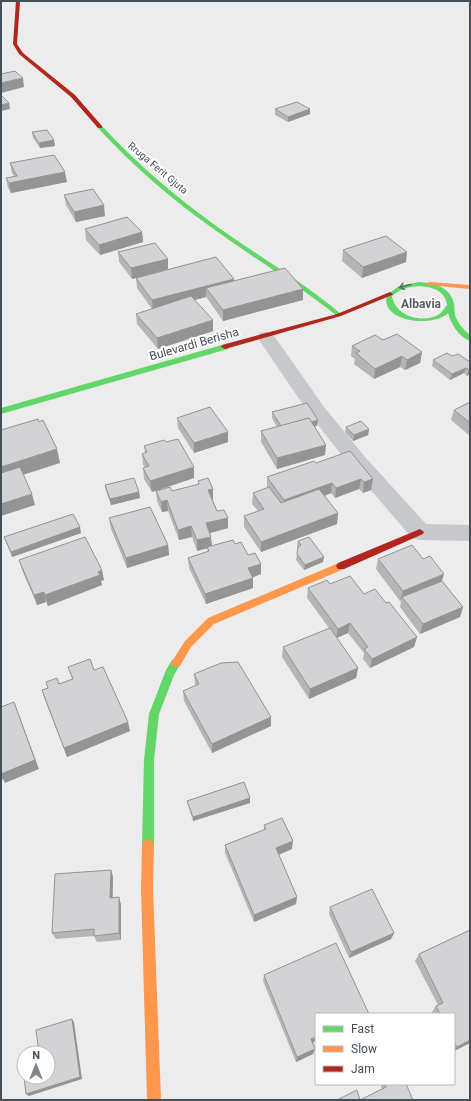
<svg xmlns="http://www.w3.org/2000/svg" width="471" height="1101" font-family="Roboto,sans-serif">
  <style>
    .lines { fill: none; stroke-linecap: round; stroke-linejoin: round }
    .street { fill: #c6c8cb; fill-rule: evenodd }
    .fast { fill: #63d668; fill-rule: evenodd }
    .slow { fill: #ff974d; fill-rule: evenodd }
    .jam { fill: #b3261e; fill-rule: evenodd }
    .wall { fill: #b5b5b7 }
    .shaded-wall { fill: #949495 }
    .building { fill: #d3d3d5; stroke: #949495 }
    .oneway { stroke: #4e785d }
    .labels { text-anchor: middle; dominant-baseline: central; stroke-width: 4; stroke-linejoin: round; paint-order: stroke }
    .far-street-label { font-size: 10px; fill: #454f58; stroke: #fff }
    .far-quarter-label { font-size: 12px; font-weight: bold; fill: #585c60; stroke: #fff }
    .street-label { font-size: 12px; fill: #454f58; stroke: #fff }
  </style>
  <rect width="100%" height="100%" fill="#edecec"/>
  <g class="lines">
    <path class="street" d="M266 332 272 333 324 407 365 457 426 524 470 525V541L420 540 412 538 351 467 310 415 257 337 260 333Z"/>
    <g class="fast">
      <path d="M98 126H102C137 164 177 198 219 228 260 257 303 282 341 314V316H337C298 285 255 259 215 230 172 200 133 166 98 128Z"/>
      <path d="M419 282C432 283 448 286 453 300 455 305 454 310 455 315 458 324 464 330 470 335V341C459 337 451 324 448 313 433 328 379 322 387 295L399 286ZM419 286C432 287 445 290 447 305 444 309 441 314 436 316 419 323 395 315 392 296 400 289 408 287 419 286Z"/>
      <path d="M222 345H225L229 347 228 349 1 414V408Z"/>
      <path d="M176 659 180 660 181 663 174 675 159 714 154 760V845L152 849 148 851 144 849 142 845 144 760 149 714 166 670 172 660Z"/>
    </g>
    <g class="slow">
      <path d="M429 282 470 285V289L427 285V283Z"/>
      <path d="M341 562 344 563 346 566 344 569 214 624 191 647 180 666 176 667 172 666 171 663 185 641 208 618Z"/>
      <path d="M148 839 152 841 154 845 153 889 161 1100H147L141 889 142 845 144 841Z"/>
    </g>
    <g class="jam">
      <path d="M16 1H20L17 44 23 53 75 95 102 126V128H98L71 97 19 54 13 44Z"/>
      <path d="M390 292 393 294 392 295 341 316 225 349 221 347 222 345 337 314Z"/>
      <path d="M420 529 424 532 423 534 344 569H338L336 566 338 563Z"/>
    </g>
  </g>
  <g class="wall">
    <path d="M275 109 310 114 288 122 275 115Z"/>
    <path d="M32 132 54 140 55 146 40 148 33 138Z"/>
    <path d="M10 163 67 182 11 193 8 188 6 178 14 176 12 173Z"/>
    <path d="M64 195 105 216 76 222 66 205Z"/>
    <path d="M85 229 142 232 143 242 100 255 86 240Z"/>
    <path d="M343 250 406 262 362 278 342 261Z"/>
    <path d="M118 252 168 259V269L139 277 234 281 303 300 223 321 207 298 206 297 194 300 213 331 158 349 137 324 136 314 152 309 137 288 136 278 132 279 119 262Z"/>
    <path d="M383 340 422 352 420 363 405 370 400 367 374 379 354 364 355 359 351 356 352 346Z"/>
    <path d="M452 356 470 362V374L467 376 464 373 450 380 432 366 433 360Z"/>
    <path d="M470 402V436L451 420 454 410Z"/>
    <path d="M272 412 317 426 314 427 325 455 277 469 261 442V431L277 427 272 418Z"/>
    <path d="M177 418 228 432V442L194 453 178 428Z"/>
    <path d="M346 427 369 429 368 435 353 441 345 432Z"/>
    <path d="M144 446 194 478 152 492 144 479 143 468 145 467 143 465 142 454 145 453Z"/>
    <path d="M316 463 373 479 371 490 363 493 359 489 335 498 331 493 325 496 338 513 337 524 261 552 244 527V516L258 511 252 504 253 493 267 488V477Z"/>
    <path d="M198 481 213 489V499L212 500 217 511 228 518V528L210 533 212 546 235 544 248 555 261 574 253 577V588L206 604 189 568 188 558 208 552 207 548 197 551 192 537 179 540 168 511 162 512 157 501 156 491H172L198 485Z"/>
    <path d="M105 485 139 492 140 498 111 505 106 491Z"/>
    <path d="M109 518 168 545 169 555 127 568 111 529Z"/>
    <path d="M81 533 12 557 4 537Z"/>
    <path d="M298 541 323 562 304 570 296 560 298 547H297Z"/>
    <path d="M378 559 442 581 463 607 460 617 420 634 400 607 401 600 400 601 376 569Z"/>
    <path d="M19 560 104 580 101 581 102 585 48 606 46 602 37 605 22 570Z"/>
    <path d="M330 584 364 594 386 603 417 637 414 647 370 668 363 659 364 653 348 633 337 638 358 668 356 678 309 699 282 657 283 647 329 628 307 598 308 588Z"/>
    <path d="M68 667 94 670 130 731 67 757 45 700 42 690 72 679Z"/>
    <path d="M194 674 271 726 212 753 184 701 183 691 196 686 195 684Z"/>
    <path d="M250 798V803L193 821 188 805 187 801Z"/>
    <path d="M264 825 292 849 279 855 297 897 296 904 254 922 225 853V845L264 830Z"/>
    <path d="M111 870 113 877V898L119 897 121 905V940L97 942 94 936 56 939 52 933Z"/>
    <path d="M330 907 394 933 391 939 349 958 329 914Z"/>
    <path d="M470 930V1043L454 1051V1014H433L432 1012 436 1006 438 1005 415 961 419 954Z"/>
    <path d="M264 975 316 1014 313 1043 315 1049 313 1054 296 1062 263 981Z"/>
    <path d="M380 1084H406L413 1100H360L382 1089Z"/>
  </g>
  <g class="shaded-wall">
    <path d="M23 78 24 87 1 93V83Z"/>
    <path d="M9 103 10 109 1 111V105Z"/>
    <path d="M310 109V114L288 122V117Z"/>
    <path d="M54 140 55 146 40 148 39 143Z"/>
    <path d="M65 172 67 182 11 193 9 183Z"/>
    <path d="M104 205 105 216 76 222 74 212Z"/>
    <path d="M142 232 143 242 100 255 99 245Z"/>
    <path d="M407 252 406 262 362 278 363 267Z"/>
    <path d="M168 259V269L132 279 131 268Z"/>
    <path d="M234 279V289L206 288V297L153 311 152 300Z"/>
    <path d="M303 289V300L223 321V310Z"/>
    <path d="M213 320V331L158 349 157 338Z"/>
    <path d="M422 352 420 363 405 370 407 360Z"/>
    <path d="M402 356 400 367 374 379 375 369Z"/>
    <path d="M466 368 464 373 450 380 452 374Z"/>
    <path d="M470 369V374L467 376 469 370Z"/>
    <path d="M318 420 317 426 282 435V429Z"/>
    <path d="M369 429 368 435 353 441 354 435Z"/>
    <path d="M228 432V442L194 453V443Z"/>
    <path d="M326 445 325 455 277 469V458Z"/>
    <path d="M57 449 60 463 1 482V467Z"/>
    <path d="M194 467V478L152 492 150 481Z"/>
    <path d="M361 479 359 489 335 498 336 488Z"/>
    <path d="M373 479 371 490 363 493 364 482Z"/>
    <path d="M332 483 331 493 284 511V500Z"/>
    <path d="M213 489V499L208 501V490Z"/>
    <path d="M139 492 140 498 111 505 110 499Z"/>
    <path d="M32 494 35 505 1 516V504Z"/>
    <path d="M167 500 168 511 162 512 161 502Z"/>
    <path d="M338 513 337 524 261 552V542Z"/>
    <path d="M228 518V528L206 534V523Z"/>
    <path d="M191 526 192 537 179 540 178 530Z"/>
    <path d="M80 527 81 533 12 557 11 552Z"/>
    <path d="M211 537 212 547 197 551V540Z"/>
    <path d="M168 545 169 555 127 568 126 558Z"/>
    <path d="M324 557 323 562 304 570 305 565Z"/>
    <path d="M261 564V574L248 579V568Z"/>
    <path d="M102 570 104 580 101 581 102 585 48 606 45 595Z"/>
    <path d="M444 574 441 584 402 597 401 600 400 601 403 591Z"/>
    <path d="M253 578V588L206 604 205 594Z"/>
    <path d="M44 592 46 602 37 605 34 595Z"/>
    <path d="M463 607 460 617 420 634 423 624Z"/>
    <path d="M350 623 348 633 336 638 338 629Z"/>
    <path d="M417 637 414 647 370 668 372 659Z"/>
    <path d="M358 668 356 678 309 699 310 689Z"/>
    <path d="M14 702 39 769 5 783 3 779 1 780V774Z"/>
    <path d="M271 717V726L212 753V744Z"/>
    <path d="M128 722 130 731 67 757 64 748Z"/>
    <path d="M250 798V803L193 821V817Z"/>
    <path d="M293 841 292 849 275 856 276 848Z"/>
    <path d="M111 870 113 877 112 905 110 898Z"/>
    <path d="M119 897 121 905V940L119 933Z"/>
    <path d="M297 897 296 904 254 922V915Z"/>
    <path d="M394 933 391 939 349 958 351 952Z"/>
    <path d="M72 1019 74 1022 82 1079 29 1096 26 1094Z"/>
    <path d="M316 1037V1041L310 1044 311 1039Z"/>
    <path d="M470 1040V1043L454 1051V1050L457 1047Z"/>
    <path d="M315 1049 313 1054 296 1062 297 1057Z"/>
  </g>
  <g class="building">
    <path d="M15 71 23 78 1 83V74Z"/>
    <path d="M1 95 9 103 1 105Z"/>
    <path d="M297 102 310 109 288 117 275 109Z"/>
    <path d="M47 130 54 140 39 143 32 132Z"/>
    <path d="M54 155 65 172 9 183 6 178 17 176 10 163Z"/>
    <path d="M93 189 104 205 74 212 64 195Z"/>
    <path d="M127 217 142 232 99 245 85 229Z"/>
    <path d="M386 236 407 252 363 267 343 250Z"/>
    <path d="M155 243 168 259 131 268 118 252Z"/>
    <path d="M216 257 234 279 152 300 136 278Z"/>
    <path d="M285 268 303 289 223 310 206 288Z"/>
    <path d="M191 296 213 320 157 338 136 314Z"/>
    <path d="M397 334 422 352 407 360 402 356 375 369 356 353 360 351 352 346 375 335 383 340Z"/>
    <path d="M447 353 452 356 458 354 470 362V369L469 370 466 368 452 374 433 360Z"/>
    <path d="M470 402V423L454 410Z"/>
    <path d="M307 403 318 420 311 422 309 418 281 426 272 412Z"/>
    <path d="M210 407 228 432 194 443 177 418Z"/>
    <path d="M309 418 326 445 277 458 261 431Z"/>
    <path d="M38 419 39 422 43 420 57 449 1 467V430Z"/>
    <path d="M361 421 369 429 354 435 346 427Z"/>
    <path d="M178 439 194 467 150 481 143 468 149 466 142 454 147 452 144 446 164 440 166 442Z"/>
    <path d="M350 451 373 479 364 482 361 479 336 488 332 483 284 500 267 477 314 461 316 463Z"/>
    <path d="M20 467 32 494 1 504V473Z"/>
    <path d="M134 478 139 492 110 499 105 485Z"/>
    <path d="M208 478 213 489 208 490 217 511 224 510 228 518 206 523 211 537 197 540 191 526 178 530 167 500 161 502 156 491 170 487 172 491 199 484 198 481Z"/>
    <path d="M269 487 281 503 319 489 338 513 261 542 244 516 264 509 253 493Z"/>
    <path d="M150 507 168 545 126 558 109 518Z"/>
    <path d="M73 514 80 527 11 552 4 537Z"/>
    <path d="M85 537 102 570 98 572 100 575 45 595 44 592 34 595 19 560Z"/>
    <path d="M309 537 324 557 305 565 297 554 298 547 301 545 298 541Z"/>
    <path d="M233 540 235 544 241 542 248 555 255 553 261 564 248 568 253 578 205 594 188 558 209 551 207 547Z"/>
    <path d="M412 545 423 559 430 556 444 574 403 591 378 559Z"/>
    <path d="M350 576 364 594 375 589 386 603 389 602 417 637 372 659 364 649 368 647 350 623 338 629 308 588 327 580 330 584Z"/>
    <path d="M442 581 463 607 423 624 402 597Z"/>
    <path d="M330 628 358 668 310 689 283 647Z"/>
    <path d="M90 659 94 670 103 667 128 722 64 748 42 690 48 688 46 682 57 678 59 684 73 679 68 667Z"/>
    <path d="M238 662 271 717 212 744 183 691 199 684 194 674 221 663Z"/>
    <path d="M14 702 35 760 1 774V707Z"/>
    <path d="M244 782 250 798 193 817 187 801Z"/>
    <path d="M282 818 293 841 276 848 297 897 254 915 225 845 266 829 264 825Z"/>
    <path d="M111 870 110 898 119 897V933L94 936V929L52 933 55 874Z"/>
    <path d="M372 889 394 933 351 952 330 907Z"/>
    <path d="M470 930V1040L457 1047 454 1042V1014H440L436 1006 443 1003 419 954Z"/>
    <path d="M336 943 369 1014H316V1037L311 1039 315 1049 297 1057 264 975Z"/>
    <path d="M72 1019 80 1077 26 1094 24 1077H48V1053H39L36 1030Z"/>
    <path d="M385 1084H406L413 1100H337L357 1090 360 1100 386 1087Z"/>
  </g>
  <defs><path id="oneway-shaft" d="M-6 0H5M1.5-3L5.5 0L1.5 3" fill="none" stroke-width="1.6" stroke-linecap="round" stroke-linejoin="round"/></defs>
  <use class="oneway" href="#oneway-shaft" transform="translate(405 286) rotate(165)"/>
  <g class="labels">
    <g class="far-street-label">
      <text transform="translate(158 168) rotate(40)">Rruga Ferit Gjuta</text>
    </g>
    <g class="far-quarter-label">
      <text x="421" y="304">Albavia</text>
    </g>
    <g class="street-label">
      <text transform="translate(194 344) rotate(-16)">Bulevardi Berisha</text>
    </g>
  </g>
  <rect width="471" height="1101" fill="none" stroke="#454f58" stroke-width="4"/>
  <rect x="315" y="1013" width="140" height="72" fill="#ffffff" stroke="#b5b9bc"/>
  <rect x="323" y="1026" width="20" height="6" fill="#63d668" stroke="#b5b9bc"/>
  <text x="351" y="1033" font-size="12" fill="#454f58">Fast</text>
  <rect x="323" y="1046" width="20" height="6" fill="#ff974d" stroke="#b5b9bc"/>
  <text x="351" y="1053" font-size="12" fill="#454f58">Slow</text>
  <rect x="323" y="1066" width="20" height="6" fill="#b3261e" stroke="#b5b9bc"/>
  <text x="351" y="1073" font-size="12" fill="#454f58">Jam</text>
  <g transform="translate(36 1065)"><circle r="19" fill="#ffffff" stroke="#b5b9bc"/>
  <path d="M0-3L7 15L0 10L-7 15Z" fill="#80868c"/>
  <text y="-6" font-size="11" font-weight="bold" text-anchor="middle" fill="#454f58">N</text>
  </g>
</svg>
